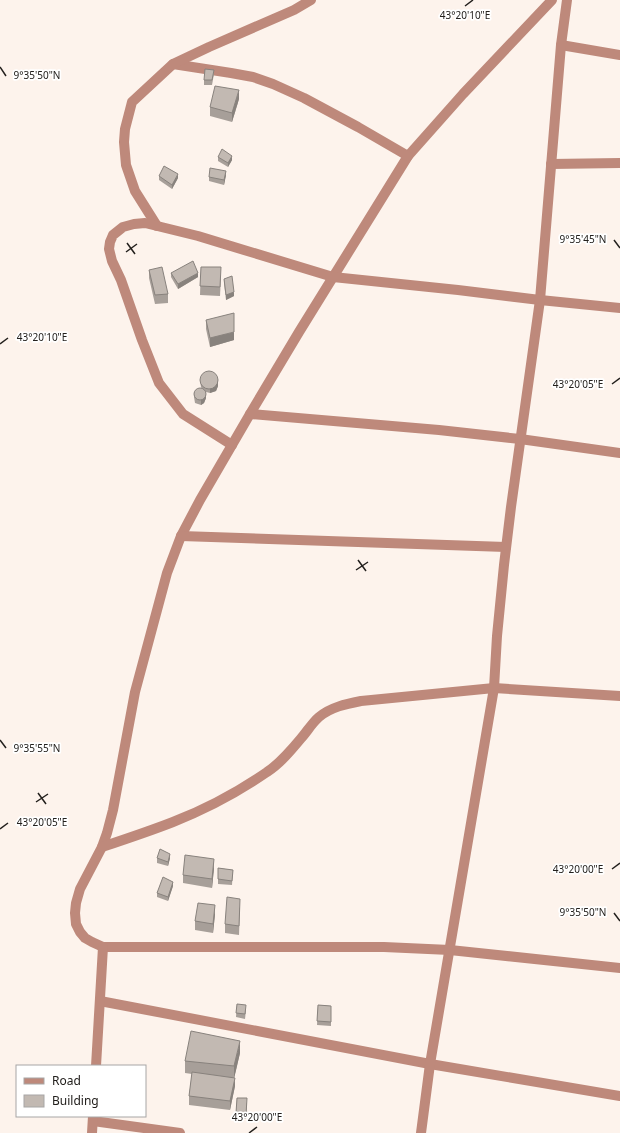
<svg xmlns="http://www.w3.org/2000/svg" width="620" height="1133" font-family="'Noto Sans',sans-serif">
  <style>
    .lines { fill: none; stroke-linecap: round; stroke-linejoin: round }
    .street { stroke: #be897b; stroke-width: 10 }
    .wall { fill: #a79f99 }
    .shaded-wall { fill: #88827d }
    .building { fill: #c2b9b2; stroke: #88827d }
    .ticks { fill: none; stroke: #23201d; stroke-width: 1.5 }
    .ticks-label { font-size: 10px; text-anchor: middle; fill: #23201d; stroke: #fff; stroke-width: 3.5; stroke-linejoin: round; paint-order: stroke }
  </style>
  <rect width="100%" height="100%" fill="#fdf3ec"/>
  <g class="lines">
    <g class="street">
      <path d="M552 0 463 94 408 156 299 332 250 414 200 500 181 536 167 573 135 692 113 810 107 833 102 847 80 889 76 903 75 913 76 924 80 932 85 938 92 942 103 947H384L450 950 620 968"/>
      <path d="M561 45 620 55"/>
      <path d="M173 64 231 73 253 77 273 84 304 98 358 127 408 156"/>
      <path d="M551 164 620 163"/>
      <path d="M157 226 135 191 126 165 124 142 125 129 132 102 173 64 209 47 294 10 311 0"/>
      <path d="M250 414 439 430 520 439 620 453"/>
      <path d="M232 445 183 414 159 383 142 340 121 280 112 261 109 249 110 242 113 235 123 227 134 224 145 223 198 236 333 277 458 290 540 300 620 308"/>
      <path d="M181 536 506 547"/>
      <path d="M102 847C126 839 150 831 173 822 206 809 238 792 267 772 281 763 293 748 303 736 308 730 313 722 319 717 331 707 346 704 361 701L494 688 620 696"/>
      <path d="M100 1001 430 1064 620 1096"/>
      <path d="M96 1066 103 947"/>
      <path d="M93 1121 180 1133"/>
      <path d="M92 1133 93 1116"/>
      <path d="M421 1133 430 1064 494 688 497 636 504 565 511 507 540 300 561 45 567 0"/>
    </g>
  </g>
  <g class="wall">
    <path d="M214 74 212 85H204V80Z"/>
    <path d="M239 99 232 122 210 116V107Z"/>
    <path d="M218 157 232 160 228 167 218 161Z"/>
    <path d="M226 175 224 185 209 181V177Z"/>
    <path d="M159 176 178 178 172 189 159 180Z"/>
    <path d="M201 267 221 276 220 296 200 295Z"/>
    <path d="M149 270 168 294V303L155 304 149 278Z"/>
    <path d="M171 273 198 277 178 289 171 277Z"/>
    <path d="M224 279 234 296 226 300 224 283Z"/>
    <path d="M206 320 234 340 210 347 206 329Z"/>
    <path d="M218 379V386L216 391 210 393 206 392V398L204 403 201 405 195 403 194 397V392L202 389 201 387 200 380Z"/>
    <path d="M157 858H170L168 866 157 863Z"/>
    <path d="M214 868 212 888 183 883V875Z"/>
    <path d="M218 868 233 870 232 885 218 884Z"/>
    <path d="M173 886 168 901 157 897V893Z"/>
    <path d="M240 907 239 935 225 933V924Z"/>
    <path d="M215 914 213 933 195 930V921Z"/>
    <path d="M237 1004 246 1010 245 1019 236 1017Z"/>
    <path d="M318 1005 331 1006V1026L317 1025Z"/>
    <path d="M240 1053 234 1078 235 1086 230 1110 189 1105V1096L192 1074 185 1073V1061Z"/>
    <path d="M237 1098 247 1103 246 1119 236 1117Z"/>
  </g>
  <g class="shaded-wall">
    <path d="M239 90V99L232 122V113Z"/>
    <path d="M232 156V160L228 167V163Z"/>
    <path d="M226 171V175L224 185V180Z"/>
    <path d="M178 174V178L172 189V185Z"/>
    <path d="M198 273V277L178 289V284Z"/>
    <path d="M234 292V296L226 300V295Z"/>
    <path d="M234 332V340L210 347V338Z"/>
    <path d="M218 382V386L216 391 210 393V389Z"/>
    <path d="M206 393V398L204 403 201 405V400Z"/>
    <path d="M170 854V858L168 866V862Z"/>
    <path d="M214 859V868L212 888V879Z"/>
    <path d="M173 882V886L168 901V897Z"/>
    <path d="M215 905V914L213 933V924Z"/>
    <path d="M240 1041V1053L234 1079V1066Z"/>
    <path d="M235 1078V1086L230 1110V1101Z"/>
  </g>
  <g class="building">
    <path d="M205 69 214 70 212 80H204Z"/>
    <path d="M215 86 239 90 232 113 210 107Z"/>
    <path d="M222 149 232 156 228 163 218 157Z"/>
    <path d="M164 166 178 174 172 185 159 176Z"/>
    <path d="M210 168 226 171 224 180 209 177Z"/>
    <path d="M193 261 198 273 178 284 171 273Z"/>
    <path d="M162 267 168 294 155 295 149 270Z"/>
    <path d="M201 267H221L220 287 200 286Z"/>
    <path d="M232 276 234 292 226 295 224 279Z"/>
    <path d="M234 313V332L210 338 206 320Z"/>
    <circle cx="209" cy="380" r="9"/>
    <circle cx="200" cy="394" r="6"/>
    <path d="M160 849 170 854 168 862 157 858Z"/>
    <path d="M185 855 214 859 212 879 183 875Z"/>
    <path d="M218 868 233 870 232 881 218 879Z"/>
    <path d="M163 877 173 882 168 897 157 893Z"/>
    <path d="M227 897 240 899 239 926 225 924Z"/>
    <path d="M198 903 215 905 213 924 195 921Z"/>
    <path d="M237 1004 246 1005 245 1014 236 1013Z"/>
    <path d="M318 1005 331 1006V1022L317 1021Z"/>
    <path d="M191 1031 240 1041 234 1066 185 1061Z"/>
    <path d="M192 1072 235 1078 230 1101 189 1096Z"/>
    <path d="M237 1098H247L246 1115 236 1113Z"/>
  </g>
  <path class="ticks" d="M465 6 473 0M0 67 6 76M614 240 620 248M127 243 135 254M126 252 137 244M0 344 8 338M612 384 620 378M358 560 366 571M356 570 368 562M0 740 6 748M38 793 46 804M36 802 48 794M0 829 8 823M612 869 620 863M614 913 620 921M249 1133 257 1127"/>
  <g class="ticks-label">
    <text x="465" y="19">43°20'10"E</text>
    <text x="37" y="79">9°35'50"N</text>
    <text x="583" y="243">9°35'45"N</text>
    <text x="42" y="341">43°20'10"E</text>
    <text x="578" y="388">43°20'05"E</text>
    <text x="37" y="752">9°35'55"N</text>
    <text x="42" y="826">43°20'05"E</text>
    <text x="578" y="873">43°20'00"E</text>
    <text x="583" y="916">9°35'50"N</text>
    <text x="257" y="1121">43°20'00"E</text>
  </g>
  <rect x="16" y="1065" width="130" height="52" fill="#ffffff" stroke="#a7a6a5"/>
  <rect x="24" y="1078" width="20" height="6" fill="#be897b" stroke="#a7a6a5"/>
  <text x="52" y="1085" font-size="12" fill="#23201d">Road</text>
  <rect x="24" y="1095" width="20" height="12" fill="#c2b9b2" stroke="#a7a6a5"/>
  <text x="52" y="1105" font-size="12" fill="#23201d">Building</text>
</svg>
